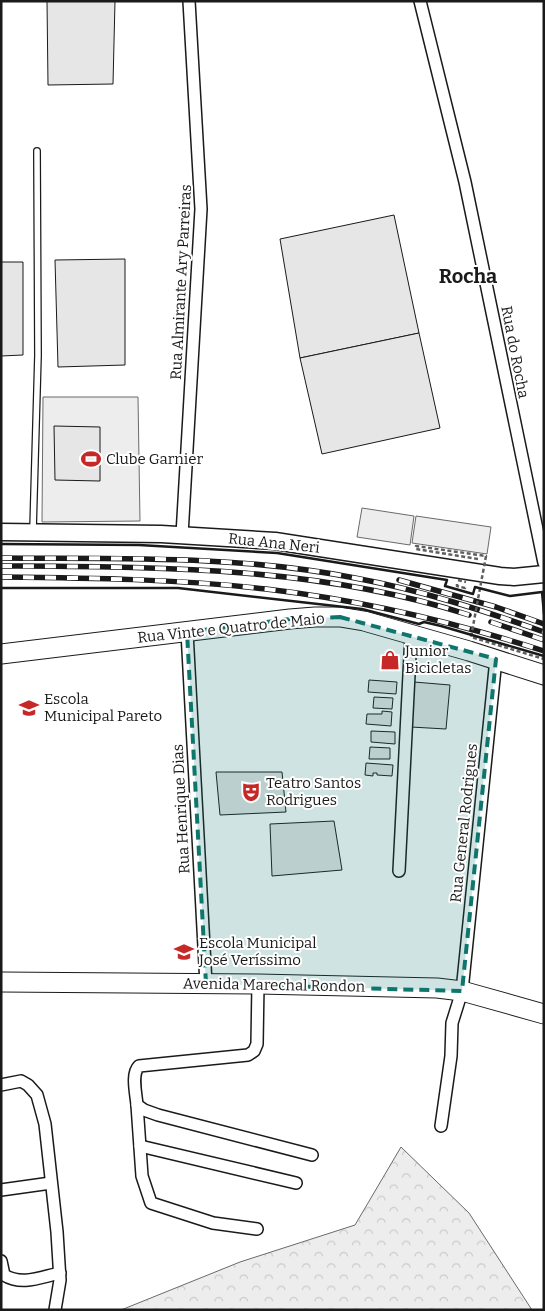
<svg xmlns="http://www.w3.org/2000/svg" width="545" height="1311" font-family="Bitter,serif">
  <style>
    .forest { fill: url(#forest-crowns); stroke: #6a6a6a }
    .built { fill: #ededed; stroke: #6a6a6a }
    .building { fill: #e6e6e6; stroke: #1a1a1a }
    .lines { fill: none; stroke-linecap: round; stroke-linejoin: round }
    .service-casing { stroke: #1a1a1a; stroke-width: 8 }
    .minor-casing { stroke: #1a1a1a; stroke-width: 14 }
    .secondary-casing { stroke: #1a1a1a; stroke-width: 19 }
    .primary-casing { stroke: #1a1a1a; stroke-width: 21 }
    .path { stroke: #5f5f5f; stroke-width: 2.5; stroke-dasharray: 4 2.5; stroke-linecap: butt }
    .service { stroke: #fff; stroke-width: 5.5 }
    .minor { stroke: #fff; stroke-width: 11 }
    .secondary { stroke: #fff; stroke-width: 16 }
    .primary { stroke: #fff; stroke-width: 19 }
    .rail-casing { stroke: #1a1a1a; stroke-width: 5.5 }
    .rail { stroke: #fff; stroke-width: 4; stroke-dasharray: 11; stroke-linecap: butt }
    .path-bridge { stroke: #5f5f5f; stroke-width: 2.5; stroke-dasharray: 4 2.5; stroke-linecap: butt }
    .wall { stroke: #1a1a1a; stroke-width: 2.5 }
    .marked { fill: #0f766e; fill-opacity: 0.2; stroke: #0f766e; stroke-width: 4; stroke-dasharray: 10 6; stroke-linejoin: round }
    .labels { text-anchor: middle; dominant-baseline: central; stroke-width: 4; stroke-linejoin: round; paint-order: stroke }
    .street-label { font-size: 15px; fill: #1a1a1a; stroke: #fff }
    .poi-label { font-size: 15px; fill: #1a1a1a; stroke: #fff; text-anchor: start }
    .district-label { font-size: 20px; font-weight: bold; fill: #1a1a1a; stroke: #fff }
  </style>
  <defs>
    <pattern id="forest-crowns" width="20" height="18" patternUnits="userSpaceOnUse" patternTransform="scale(1.25)"><rect width="20" height="18" fill="#ededed"/><path d="M2 6a3 3 0 1 1 6 0M12 15a3 3 0 1 1 6 0" fill="none" stroke="#cbcbcb"/></pattern>
  </defs>
  <rect width="100%" height="100%" fill="#fff"/>
  <path class="forest" d="M401 1147 469 1213 532 1310H121L240 1262 355 1225Z"/>
  <g class="built">
    <path d="M43 397H138L140 521 42 522Z"/>
    <path d="M362 508 414 516 410 545 357 537Z"/>
    <path d="M416 516 491 527 487 554 412 543Z"/>
  </g>
  <g class="building">
    <path d="M47 1H115L113 84 48 85Z"/>
    <path d="M394 215 419 333 300 358 280 239Z"/>
    <path d="M125 259V365L58 367 55 260Z"/>
    <path d="M1 262H23V355L1 356Z"/>
    <path d="M419 333 440 428 322 454 300 358Z"/>
    <path d="M54 426 100 427V481L55 480Z"/>
    <path d="M369 680 397 682 396 694 368 692Z"/>
    <path d="M414 682 450 685 446 729 411 727Z"/>
    <path d="M374 697 393 698 392 709 373 708Z"/>
    <path d="M382 711 392 712 391 726 366 724 367 714H382Z"/>
    <path d="M371 731 395 732V744L371 742Z"/>
    <path d="M370 747 390 748V759H369Z"/>
    <path d="M366 763 393 765 392 776 377 775V773H373V776L365 775Z"/>
    <path d="M216 772H282L286 812 220 815Z"/>
    <path d="M334 821 342 870 272 876 270 824Z"/>
  </g>
  <g class="lines">
    <defs>
      <path id="service" d="M33 530 38 355 37 151"/>
      <g id="minor">
        <path d="M420 1 465 182 544 563"/>
        <path d="M182 535 201 209 189 1"/>
        <path d="M187 632 206 984"/>
        <path d="M399 871 411 635"/>
        <path d="M258 984 257 1044 254 1051 248 1055 139 1066C131 1074 136 1093 137 1105L144 1110 158 1115 312 1155"/>
        <path d="M1 1085 21 1081 28 1085 37 1095 45 1124 57 1232 60 1280 55 1310"/>
        <path d="M137 1105 142 1176 151 1203 213 1223 257 1229"/>
        <path d="M441 1126 451 1056 452 1023 462 991 496 659"/>
        <path d="M140 1146 296 1183"/>
        <path d="M1 1190 51 1183"/>
        <path d="M1 1261 4 1275C22 1286 41 1277 60 1273"/>
      </g>
      <path id="secondary" d="M1 532 161 534 275 541 500 576 514 577 544 574"/>
      <g id="primary">
        <path d="M1 654 290 619 315 617H340L364 621 469 651 544 675"/>
        <path d="M1 982 258 984 437 988 462 991 544 1014"/>
      </g>
    </defs>
    <use href="#service" class="service-casing"/>
    <use href="#minor" class="minor-casing"/>
    <use href="#secondary" class="secondary-casing"/>
    <use href="#primary" class="primary-casing"/>
    <path class="path" d="M457 584V586L465 588V586"/>
    <use href="#service" class="service"/>
    <use href="#minor" class="minor"/>
    <use href="#secondary" class="secondary"/>
    <use href="#primary" class="primary"/>
    <defs>
      <g id="rail">
        <path d="M1 558C119 559 239 555 355 578 420 590 482 610 544 632"/>
        <path d="M1 566C158 567 318 566 469 615"/>
        <path d="M1 577C90 578 178 579 266 589 360 600 454 622 544 651"/>
        <path d="M399 580 496 607 544 624"/>
        <path d="M491 622 544 640"/>
      </g>
    </defs>
    <use href="#rail" class="rail-casing"/>
    <use href="#rail" class="rail"/>
    <g class="path-bridge">
      <path d="M478 559 416 549V546L486 556 471 637 544 659"/>
      <path d="M458 580 466 582"/>
    </g>
    <g class="wall">
      <path d="M1 544 139 545 277 553 447 580 445 586 473 594 475 587 510 596 542 592 544 614"/>
      <path d="M1 588H178L362 609 419 624 424 622 441 626 544 656"/>
    </g>
  </g>
  <path class="marked" d="M340 617 496 659 462 991 206 984 187 632 290 619Z"/>
  <defs>
    <symbol id="stadium-bare" viewBox="-9 -9 18 18"><path d="M0-5a6.5 5 0 1 0 0 10a6.5 5 0 1 0 0-10ZM-3.5-1.8h7v3.6h-7Z" fill="#c62828" stroke="#fff" stroke-width="2.5" paint-order="stroke"/></symbol>
    <symbol id="shop-bare" viewBox="-9 -9 18 18"><path d="M-5-2.5h2.3a2.7 3.5 0 0 1 5.4 0H5L5.5 6h-11ZM-1.5-2.5h3a1.5 2.3 0 0 0-3 0Z" fill="#c62828" stroke="#fff" stroke-width="2.5" paint-order="stroke"/></symbol>
    <symbol id="school-bare" viewBox="-9 -9 18 18"><path d="M0-5L7-2L0 1L-7-2ZM-4 1L0 2.5L4 1V4Q0 6-4 4Z" fill="#c62828" stroke="#fff" stroke-width="2.5" paint-order="stroke"/></symbol>
    <symbol id="theatre-bare" viewBox="-9 -9 18 18"><path d="M-5-5.5Q0-4 5-5.5V0Q5 5 0 6Q-5 5-5 0ZM-3.3-2.5H-1v1.5H-3.3ZM1-2.5H3.3v1.5H1ZM-2.8 1Q0 5.5 2.8 1Z" fill="#c62828" stroke="#fff" stroke-width="2.5" paint-order="stroke"/></symbol>
  </defs>
  <g fill-rule="evenodd">
    <use href="#stadium-bare" x="77" y="445" width="28" height="28"/>
    <use href="#shop-bare" x="376" y="646" width="28" height="28"/>
    <use href="#school-bare" x="15" y="694" width="28" height="28"/>
    <use href="#theatre-bare" x="237" y="778" width="28" height="28"/>
    <use href="#school-bare" x="170" y="938" width="28" height="28"/>
  </g>
  <g class="labels">
    <g class="street-label">
      <text transform="translate(181 282) rotate(-87)">Rua Almirante Ary Parreiras</text>
      <text transform="translate(515 352) rotate(79)">Rua do Rocha</text>
      <text transform="translate(274 543) rotate(6)">Rua Ana Neri</text>
      <text transform="translate(231 628) rotate(-6)">Rua Vinte e Quatro de Maio</text>
      <text transform="translate(181 809) rotate(-93)">Rua Henrique Dias</text>
      <text transform="translate(464 823) rotate(-84)">Rua General Rodrigues</text>
      <text transform="translate(274 985) rotate(1)">Avenida Marechal Rondon</text>
    </g>
    <g class="poi-label">
      <text x="106" y="459">Clube Garnier</text>
      <text x="405" y="651">Junior<tspan x="405" dy="17">Bicicletas</tspan></text>
      <text x="44" y="699">Escola<tspan x="44" dy="17">Municipal Pareto</tspan></text>
      <text x="266" y="783">Teatro Santos<tspan x="266" dy="17">Rodrigues</tspan></text>
      <text x="199" y="943">Escola Municipal<tspan x="199" dy="17">José Veríssimo</tspan></text>
    </g>
    <g class="district-label">
      <text x="468" y="276">Rocha</text>
    </g>
  </g>
  <rect width="545" height="1311" fill="none" stroke="#1a1a1a" stroke-width="5"/>
</svg>
